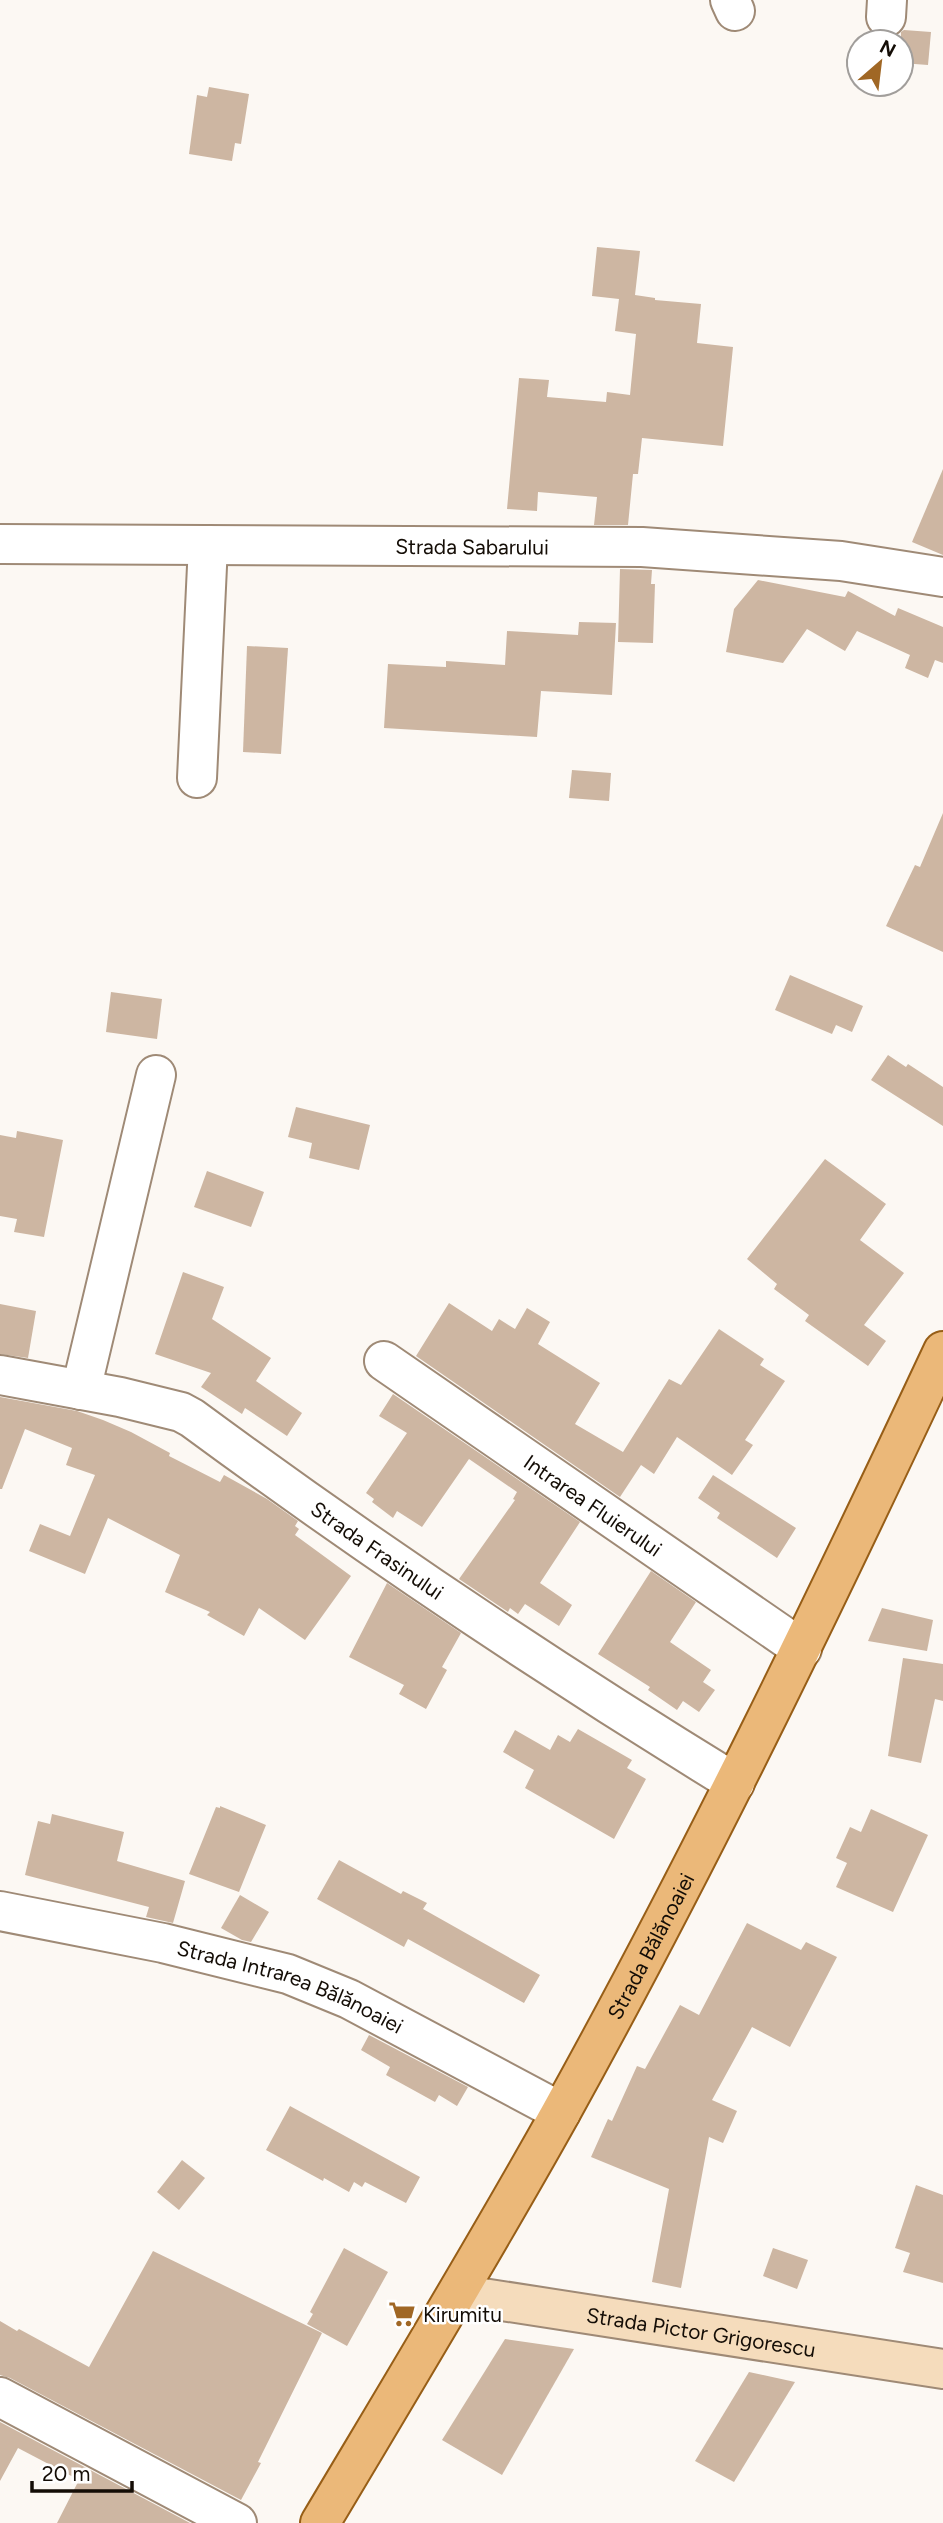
<svg xmlns="http://www.w3.org/2000/svg" width="943" height="2523" font-family="Figtree,sans-serif">
  <style>
    .building { fill: #cdb6a2 }
    .lines { fill: none; stroke-linecap: round; stroke-linejoin: round }
    .street-casing { stroke: #9f8a76; stroke-width: 42 }
    .secondary-casing { stroke: #9f8a76; stroke-width: 42 }
    .primary-casing { stroke: #975e17; stroke-width: 42 }
    .street { stroke: #fff; stroke-width: 38 }
    .secondary { stroke: #f5dcbc; stroke-width: 38 }
    .primary { stroke: #ebb879; stroke-width: 38 }
    .labels { text-anchor: middle; dominant-baseline: central; stroke-width: 5; stroke-linejoin: round; paint-order: stroke }
    .street-label { font-size: 21px; fill: #140d06; stroke: #fff }
    .poi-label { font-size: 21px; fill: #140d06; stroke: #fff; text-anchor: start }
  </style>
  <rect width="100%" height="100%" fill="#fcf8f3"/>
  <g class="building">
    <path d="M904 30 931 32 928 65 901 63V32Z"/>
    <path d="M209 87 249 94 241 144 235 143 232 161 189 154 197 95 207 97Z"/>
    <path d="M597 247 640 251 635 295 655 298V300L701 304 697 343 733 347 723 446 642 438 638 474H633L628 525H594L597 497 538 492 537 511 507 509 519 378 549 380 547 397 606 402 607 392 630 395 636 334 615 331 619 299 592 296Z"/>
    <path d="M943 469V555L912 542Z"/>
    <path d="M620 569 652 570 651 584H655L653 643 618 642Z"/>
    <path d="M758 580 845 597 848 591 895 616 898 608 943 627V663L935 660 928 678 905 668 910 655 857 631 845 651 807 629 783 663 726 652 734 609Z"/>
    <path d="M579 622 616 623 612 695 541 691 537 737 384 728 388 664 446 667V661L505 665 507 631 578 635Z"/>
    <path d="M247 646 288 648 281 754 243 752Z"/>
    <path d="M572 770 611 773 609 801 569 798Z"/>
    <path d="M943 813V952L886 926 915 865 920 867Z"/>
    <path d="M790 975 863 1006 852 1032 836 1025 832 1034 775 1010Z"/>
    <path d="M111 992 162 999 157 1039 106 1032Z"/>
    <path d="M888 1055 906 1067 908 1064 943 1087V1126L871 1080Z"/>
    <path d="M296 1107 370 1125 359 1170 309 1158 312 1143 288 1137Z"/>
    <path d="M17 1131 63 1140 44 1237 14 1232 17 1219 0 1216V1135L16 1138Z"/>
    <path d="M825 1159 886 1204 860 1240 904 1273 864 1325 886 1341 868 1366 805 1321 809 1315 774 1289 777 1284 747 1259Z"/>
    <path d="M207 1171 264 1192 251 1227 194 1207Z"/>
    <path d="M183 1272 224 1287 212 1319 271 1358 256 1381 302 1413 287 1436 245 1408 242 1414 201 1387 211 1373 155 1354Z"/>
    <path d="M449 1303 492 1331 499 1319 515 1329 527 1308 550 1322 538 1344 600 1383 575 1424 623 1452 669 1379 681 1385 719 1329 764 1359 760 1365 785 1381 745 1440 753 1445 732 1475 677 1437 654 1474 641 1465 620 1497 416 1356Z"/>
    <path d="M0 1304 36 1311 28 1358 0 1354Z"/>
    <path d="M393 1394 580 1522 540 1583 572 1605 559 1626 525 1604 518 1614 510 1608 508 1612 459 1579 515 1500 513 1499 517 1492 469 1459 422 1527 397 1511 393 1518 372 1502 374 1499 366 1493 407 1433 379 1416Z"/>
    <path d="M0 1397 77 1411 103 1420 131 1432 170 1453 169 1456 220 1482 224 1475 267 1499 298 1521 295 1526 299 1529 295 1535 351 1576 305 1640 259 1608 244 1636 207 1615 210 1612 165 1592 180 1555 108 1518 85 1574 29 1551 40 1524 70 1536 95 1475 66 1465 72 1448 25 1429 2 1489H0Z"/>
    <path d="M713 1475 796 1528 777 1558 717 1518 720 1513 698 1498Z"/>
    <path d="M651 1571 696 1602 670 1642 711 1670 703 1682 715 1690 699 1712 683 1701 677 1710 648 1690 650 1687 598 1654Z"/>
    <path d="M387 1583 461 1633 442 1667 447 1670 426 1709 399 1694 404 1685 349 1657Z"/>
    <path d="M882 1608 933 1620 927 1651 868 1641Z"/>
    <path d="M903 1658 943 1664V1701L935 1699 921 1763 888 1756Z"/>
    <path d="M578 1729 632 1760 627 1768 646 1779 614 1839 525 1788 534 1770 503 1752 515 1730 550 1750 558 1735 570 1742Z"/>
    <path d="M220 1806 266 1825 239 1892 189 1874 216 1807 220 1808Z"/>
    <path d="M871 1809 928 1835 893 1912 836 1887 847 1863 836 1858 850 1827 861 1832Z"/>
    <path d="M52 1814 124 1832 117 1861 185 1881 173 1923 146 1917 149 1907 25 1875 38 1821 50 1824Z"/>
    <path d="M339 1860 401 1894 403 1891 427 1903 423 1909 540 1975 524 2003 408 1939 404 1947 317 1899Z"/>
    <path d="M240 1895 269 1912 251 1942 242 1940 221 1928Z"/>
    <path d="M747 1923 801 1950 806 1942 837 1957 790 2047 752 2027 712 2100 737 2111 723 2143 709 2137 681 2288 652 2282 669 2189 591 2157 608 2119 612 2121 637 2066 645 2069 680 2005 699 2015Z"/>
    <path d="M369 2035 468 2087 457 2106 439 2095 435 2102 386 2075 390 2067 361 2050Z"/>
    <path d="M290 2106 420 2177 406 2203 365 2182 362 2187 354 2182 349 2192 324 2178 323 2181 266 2150Z"/>
    <path d="M182 2160 205 2178 179 2210 157 2192Z"/>
    <path d="M916 2185 943 2195V2283L903 2272 910 2253 895 2248Z"/>
    <path d="M344 2248 388 2272 347 2346 307 2324 313 2314 310 2312Z"/>
    <path d="M773 2248 808 2260 797 2289 763 2276Z"/>
    <path d="M153 2251 322 2333 258 2462 261 2463 241 2500 10 2378 0 2375V2321L17 2331 19 2329 89 2367Z"/>
    <path d="M505 2339 574 2349 502 2475 442 2440Z"/>
    <path d="M749 2372 795 2382 734 2482 695 2461Z"/>
    <path d="M0 2422 190 2523H57L79 2480 18 2448 0 2481Z"/>
  </g>
  <g class="lines">
    <defs>
      <g id="street">
        <path d="M730 0 735 11"/>
        <path d="M886 17 887 0"/>
        <path id="s1" d="M0 544 642 547 841 561 943 577"/>
        <path d="M197 778 208 545"/>
        <path id="s2" d="M384 1361 802 1649"/>
        <path id="s3" d="M0 1375 120 1397 181 1412 192 1418C367 1547 549 1669 735 1783"/>
        <path d="M81 1390 156 1075"/>
        <path id="s4" d="M0 1911 163 1943 288 1974 349 1999 561 2112"/>
        <path d="M0 2397 237 2523"/>
      </g>
      <g id="secondary">
        <path id="s5" d="M457 2294 943 2369"/>
      </g>
      <g id="primary">
        <path id="s6" d="M320 2523C401 2387 483 2252 560 2114 698 1865 822 1609 943 1351"/>
      </g>
    </defs>
    <use href="#street" class="street-casing"/>
    <use href="#secondary" class="secondary-casing"/>
    <use href="#primary" class="primary-casing"/>
    <use href="#street" class="street"/>
    <use href="#secondary" class="secondary"/>
    <use href="#primary" class="primary"/>
  </g>
  <defs>
    <symbol id="supermarket-bare" viewBox="-9 -9 18 18"><path d="M-6-5.5h2.5l.6 2H6L4.5 2H-2.5L-4.4-4H-6ZM-1.5 3.2a1.3 1.3 0 1 0 .1 0ZM3 3.2a1.3 1.3 0 1 0 .1 0Z" fill="#a06725" stroke="#fff" stroke-width="2.5" paint-order="stroke"/></symbol>
  </defs>
  <g fill-rule="evenodd">
    <use href="#supermarket-bare" x="383" y="2295" width="38" height="38"/>
  </g>
  <g class="labels">
    <g class="street-label">
      <text stroke="none"><textPath href="#s1" startOffset="472">Strada Sabarului</textPath></text>
      <text stroke="none"><textPath href="#s2" startOffset="254">Intrarea Fluierului</textPath></text>
      <text stroke="none"><textPath href="#s3" startOffset="425">Strada Frasinului</textPath></text>
      <text stroke="none"><textPath href="#s6" startOffset="665">Strada Bălănoaiei</textPath></text>
      <text stroke="none"><textPath href="#s4" startOffset="301">Strada Intrarea Bălănoaiei</textPath></text>
      <text stroke="none"><textPath href="#s5" startOffset="247">Strada Pictor Grigorescu</textPath></text>
    </g>
    <g class="poi-label">
      <text x="423" y="2314">Kirumitu</text>
    </g>
  </g>
  <g transform="translate(880 63) rotate(28)"><circle r="33" fill="#ffffff" stroke="#a19e9b" stroke-width="2"/>
  <path d="M0-5L12 26L0 18L-12 26Z" fill="#a06725"/>
  <text y="-10" font-size="19" font-weight="bold" text-anchor="middle" fill="#140d06">N</text>
  </g>
  <path d="M32 2481v10h100v-10" fill="none" stroke="#140d06" stroke-width="3.5"/>
  <text x="42" y="2481" font-size="21" fill="#140d06" stroke="#ffffff" stroke-width="5" paint-order="stroke">20 m</text>
</svg>
